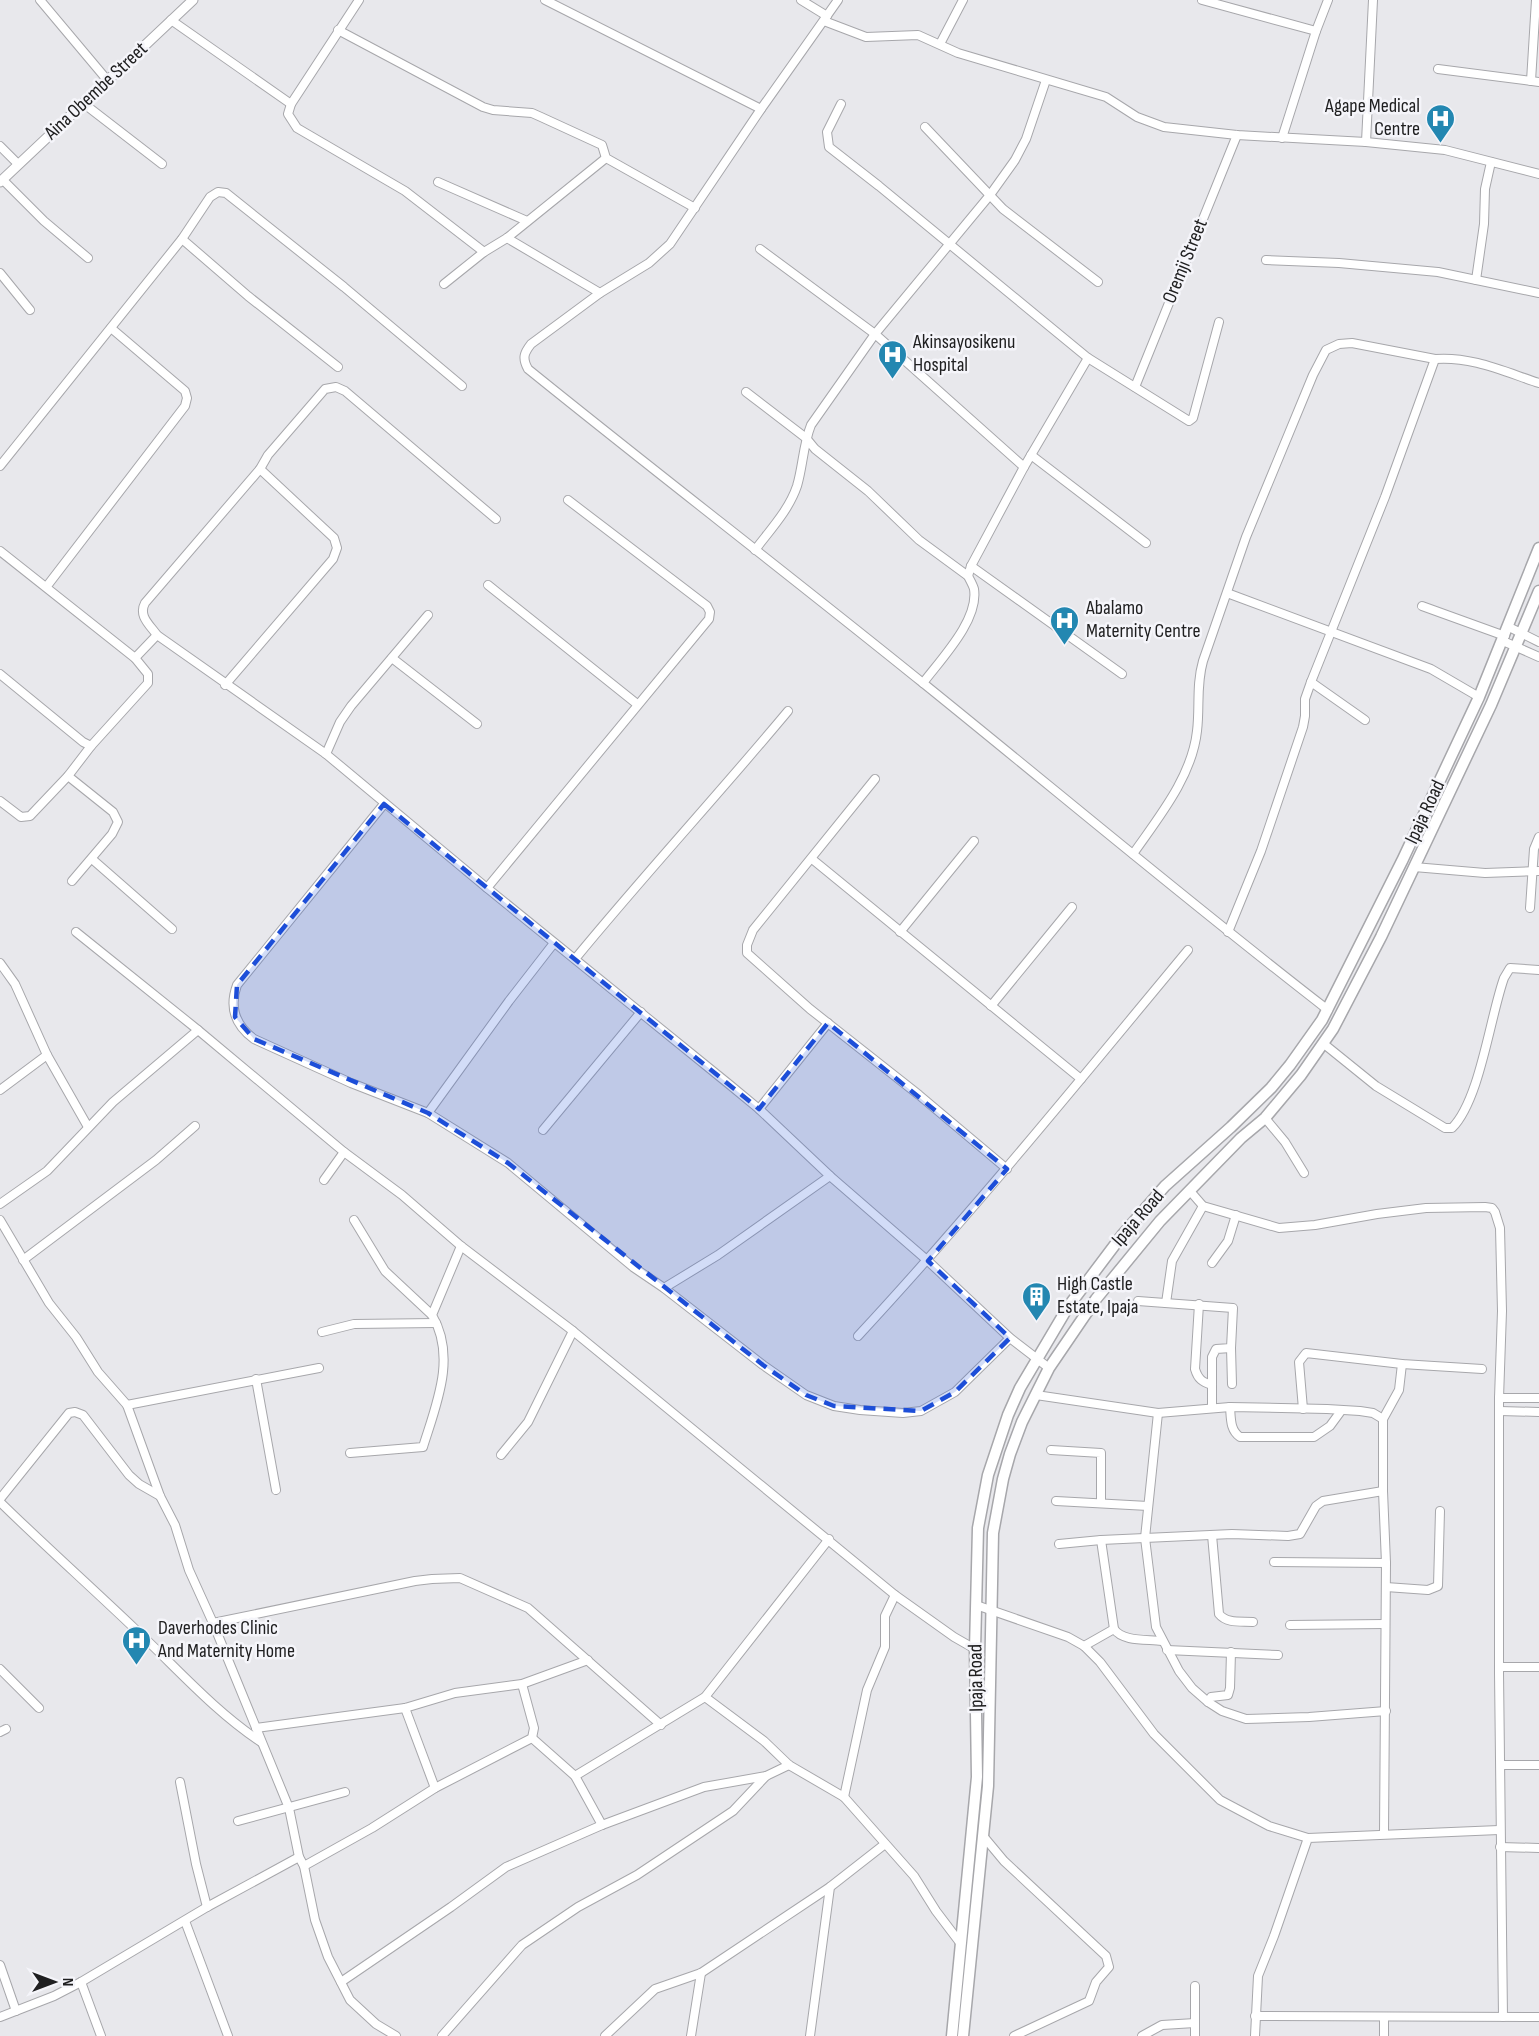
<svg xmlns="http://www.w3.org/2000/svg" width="1539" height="2036" font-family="'Sofia Sans Condensed',sans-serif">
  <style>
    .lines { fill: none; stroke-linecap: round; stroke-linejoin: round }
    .minor-casing { stroke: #a7a7ab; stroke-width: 10 }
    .tertiary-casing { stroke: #a7a7ab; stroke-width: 11 }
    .secondary-casing { stroke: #a7a7ab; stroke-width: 13 }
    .minor { stroke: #fff; stroke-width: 8 }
    .tertiary { stroke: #fff; stroke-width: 9 }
    .secondary { stroke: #fff; stroke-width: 10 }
    .marked { fill: #1d4ed8; fill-opacity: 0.2; stroke: #1d4ed8; stroke-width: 4.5; stroke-dasharray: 12 8; stroke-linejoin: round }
    .labels { text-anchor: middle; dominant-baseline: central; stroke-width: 5; stroke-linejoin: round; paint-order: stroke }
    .street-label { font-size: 20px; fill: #202021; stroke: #f5f5fa }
    .poi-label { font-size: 20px; fill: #202021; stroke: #f5f5fa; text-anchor: start }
  </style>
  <rect width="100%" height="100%" fill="#e8e8ec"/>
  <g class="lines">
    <defs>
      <g id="minor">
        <path d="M40 0 108 81"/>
        <path d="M359 0 291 104 288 114 297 128 405 191 484 252"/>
        <path d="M545 0 761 109"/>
        <path d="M801 0 827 16"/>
        <path d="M838 0 761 109 670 244 649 263 600 293 531 344C524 353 522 358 528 369 659 475 792 577 923 683 1058 792 1191 904 1328 1010"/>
        <path d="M1202 0 1316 31"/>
        <path d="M171 20 291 104"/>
        <path d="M824 21 866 37 918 35 958 53 1106 97 1137 117 1164 127 1237 135 1366 142 1445 150 1539 174"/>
        <path d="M338 30 483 107 493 110 532 113 541 117 602 145 606 158 695 208"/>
        <path d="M940 44 963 0"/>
        <path d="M1438 69 1539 82"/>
        <path d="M1531 81 1536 0"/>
        <path d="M83 103 162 164"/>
        <path d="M841 104 827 132 829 147 879 186 1088 358 1189 421 1193 418 1219 322"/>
        <path d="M925 127 1003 209 1098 282"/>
        <path d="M1282 138 1316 31 1328 0"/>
        <path d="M1366 142 1373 0"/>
        <path d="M0 146 18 164"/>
        <path d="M3 180 44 221 88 258"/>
        <path d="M438 182 527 221"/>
        <path d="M507 238 600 293"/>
        <path d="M182 239 248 296 338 367"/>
        <path d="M760 249 875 334 1024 467"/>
        <path d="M1266 260 1339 263 1438 272 1539 293"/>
        <path d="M0 273 30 310"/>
        <path d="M1476 280 1484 224 1485 189 1491 162"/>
        <path d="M444 284 484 252 507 238 606 158"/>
        <path d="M1135 387 1237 135"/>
        <path d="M746 392 806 438 815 449 868 491 919 540 968 576"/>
        <path d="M1031 455 1146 543"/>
        <path d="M0 466 182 239 210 197 218 192 226 193 344 287 462 386"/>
        <path d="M260 469 145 603C138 616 150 625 157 635L326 754 487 888 730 1085 759 1109 830 1176 928 1261 1010 1338 1049 1368"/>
        <path d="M755 550C770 530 789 510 797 486 803 466 803 445 811 425L875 334 990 195 1015 160 1026 139 1046 80"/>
        <path d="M0 551 135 658 157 635"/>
        <path d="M971 566 1122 674"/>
        <path d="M488 585 637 704"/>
        <path d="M47 586 185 406 187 398 185 391 111 328"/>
        <path d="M1227 593 1431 669 1479 697"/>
        <path d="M1422 606 1505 636"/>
        <path d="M1509 627 1539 642"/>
        <path d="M1503 641 1539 657"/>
        <path d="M392 658 477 724"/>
        <path d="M0 674 83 742 91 746 148 683V674L135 658"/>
        <path d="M1311 682 1365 720"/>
        <path d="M923 683C941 659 979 620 974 589 973 585 970 580 968 576L971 566 1024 467 1088 358"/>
        <path d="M225 685 333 559 337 548 334 538 260 469 268 455 325 389 336 387 345 391 496 519"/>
        <path d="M326 754 340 722 351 706 428 615"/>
        <path d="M68 776 113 812 118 822 112 834 72 881"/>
        <path d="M875 779 753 930 747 945V953L810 1009 919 1095 1007 1169"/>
        <path d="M0 801 21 817 30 816 68 776 91 746"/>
        <path d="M384 804 237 985C229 1007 235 1025 254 1039L351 1083 428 1113 508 1163 633 1267 664 1288 763 1365 806 1395 834 1406 860 1410 903 1413 921 1411 955 1392 1010 1338"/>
        <path d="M1133 854C1158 818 1192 777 1197 731 1200 707 1196 685 1203 661L1246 537 1313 375 1326 350 1339 344 1352 343 1435 359C1471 356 1505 372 1539 383"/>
        <path d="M92 859 172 929"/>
        <path d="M812 859 1081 1079"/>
        <path d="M1414 867 1485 873 1539 871"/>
        <path d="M487 888 709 619 710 612 707 606 568 500"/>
        <path d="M1530 908 1534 849 1539 837"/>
        <path d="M76 932 198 1030 344 1152 402 1195 461 1246 573 1331 895 1595 954 1637 975 1649"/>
        <path d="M900 932 974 841"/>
        <path d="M1228 932 1261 851 1303 727 1305 716V699L1311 682 1385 497 1435 359"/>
        <path d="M575 959C644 875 718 795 788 711"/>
        <path d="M0 963 15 984 47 1055 88 1127"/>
        <path d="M991 1006 1072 907"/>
        <path d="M1324 1044 1376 1086 1445 1128H1452C1480 1100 1490 1017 1504 978L1510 968 1539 970"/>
        <path d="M0 1090 47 1055"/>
        <path d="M759 1109 828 1023"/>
        <path d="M428 1113 509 1001 554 943"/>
        <path d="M1265 1118 1285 1142 1304 1173"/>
        <path d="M543 1130 641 1012"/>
        <path d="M324 1180 344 1152"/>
        <path d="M1190 1191 1203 1206 1279 1228 1315 1225 1377 1214 1426 1208 1485 1207 1492 1208 1495 1212 1500 1228 1502 1311 1499 1398V1673L1503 2017"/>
        <path d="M0 1204 47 1171 113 1102 198 1030"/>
        <path d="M0 1220 49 1303 76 1337 98 1372 127 1405 160 1496 175 1525 189 1570 213 1623 289 1808 299 1857 304 1866 315 1920 328 1957 350 2000 376 2024 396 2036"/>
        <path d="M354 1220 385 1271 432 1315"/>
        <path d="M23 1260 156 1160 195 1126"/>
        <path d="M1212 1263 1228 1241 1236 1215"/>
        <path d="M664 1288 718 1255 830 1176"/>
        <path d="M1138 1301 1233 1308 1231 1348 1216 1349 1212 1357V1408"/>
        <path d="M1166 1303 1172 1261 1203 1206"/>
        <path d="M1199 1304 1195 1369C1198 1379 1202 1382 1212 1385"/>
        <path d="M322 1332 354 1324 436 1323"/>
        <path d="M858 1336C973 1212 1080 1080 1188 950"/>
        <path d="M1231 1348 1232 1384"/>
        <path d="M256 1379 276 1490"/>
        <path d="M1036 1395 1158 1413 1230 1407 1327 1409 1360 1411 1373 1413 1383 1419V1491L1386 1563 1384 1834"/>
        <path d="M1499 1398H1539"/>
        <path d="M127 1405 319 1368"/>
        <path d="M1230 1407C1231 1419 1230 1430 1240 1437H1314L1330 1426 1341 1411"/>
        <path d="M1303 1409 1299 1362 1306 1353 1402 1364 1482 1369"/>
        <path d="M1500 1411 1539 1412"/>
        <path d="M1158 1413 1145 1538 1156 1627 1179 1671 1192 1688 1208 1702 1222 1711 1246 1719 1309 1717 1386 1711"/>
        <path d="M1383 1419 1399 1390 1402 1364"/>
        <path d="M1051 1450 1101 1453V1503"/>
        <path d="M350 1453 423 1447C436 1405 457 1357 432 1315L461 1246"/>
        <path d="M501 1455 528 1422 573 1331"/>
        <path d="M0 1499 69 1413 75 1412 83 1415 129 1475 139 1484 160 1496"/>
        <path d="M1056 1501 1148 1506"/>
        <path d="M0 1502C44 1545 90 1586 134 1628 176 1667 213 1710 261 1742"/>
        <path d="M1212 1535 1219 1614C1227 1624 1242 1621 1253 1622"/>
        <path d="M1101 1540 1114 1629C1123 1642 1147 1639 1162 1641"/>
        <path d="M1059 1544 1101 1540 1232 1534 1288 1536 1300 1534 1316 1506 1323 1501 1383 1491"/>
        <path d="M1274 1562 1386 1563"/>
        <path d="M1386 1587 1428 1590 1438 1586 1440 1511"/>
        <path d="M976 1605 1068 1637 1084 1646 1100 1662 1154 1734 1220 1800 1269 1826 1308 1838"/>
        <path d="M213 1623 415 1581 432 1579 460 1578 528 1608 661 1725"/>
        <path d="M1290 1625 1384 1624"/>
        <path d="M1084 1646 1114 1629"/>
        <path d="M1167 1650 1278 1655"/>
        <path d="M1499 1667H1539"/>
        <path d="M0 1669 39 1708"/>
        <path d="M705 1697 764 1741 789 1765 844 1797 914 1876 936 1911 961 1944"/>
        <path d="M1208 1702 1211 1697 1228 1695 1230 1688 1231 1652"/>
        <path d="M405 1708 435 1788"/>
        <path d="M256 1728 405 1708 455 1693 522 1684 588 1660"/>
        <path d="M0 1732 6 1729"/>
        <path d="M532 1738 575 1776 602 1825"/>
        <path d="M1501 1765H1539"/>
        <path d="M575 1776 705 1697 829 1539"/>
        <path d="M180 1782 196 1864 207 1907"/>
        <path d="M844 1797 867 1690 885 1647V1616L895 1595"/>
        <path d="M238 1821 345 1792"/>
        <path d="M984 1837 1004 1861 1106 1956 1109 1967 1096 1982 1089 2001 1014 2036"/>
        <path d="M1500 1847 1539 1848"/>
        <path d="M304 1866 372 1828 435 1788 532 1738 534 1728 522 1684"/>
        <path d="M185 1921 228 2036"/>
        <path d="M0 1965 16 2011"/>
        <path d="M81 1982 101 2036"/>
        <path d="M341 1982 451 1907 506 1867 602 1825 704 1787 766 1776"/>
        <path d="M1255 2016 1539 2017"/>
        <path d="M0 2017 54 1996 81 1982 207 1907 299 1857"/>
        <path d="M442 2036 522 1945 578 1907 637 1875 733 1811 766 1776 789 1765"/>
        <path d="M605 2036 655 1989 701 1973 830 1887"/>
        <path d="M691 2036 701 1973"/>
        <path d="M810 2036 830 1887 885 1844"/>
        <path d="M1142 2036 1162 2025 1195 2023"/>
        <path d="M1195 2036V1986"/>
        <path d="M1255 2036 1258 1976 1274 1936 1308 1838 1499 1830"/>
        <path d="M1384 2036V2017"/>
      </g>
      <path id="tertiary" d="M0 182 193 0"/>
      <g id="secondary">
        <path d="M952 2036 977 1777 975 1649 978 1528 988 1475 1008 1415 1020 1388 1068 1307 1123 1234 1165 1186 1231 1127 1271 1088 1290 1065 1322 1020 1402 861 1479 697 1539 548"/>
        <path d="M963 2036 988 1786 993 1533 1003 1479 1010 1454 1022 1422 1049 1368 1096 1299 1160 1221 1241 1138 1265 1118 1301 1075 1333 1029 1381 937 1491 705 1539 591"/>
      </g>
    </defs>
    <use href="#minor" class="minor-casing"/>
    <use href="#tertiary" class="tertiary-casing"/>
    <use href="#secondary" class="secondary-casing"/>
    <use href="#minor" class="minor"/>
    <use href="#tertiary" class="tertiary"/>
    <use href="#secondary" class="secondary"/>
  </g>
  <path class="marked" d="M384 804 759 1109 828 1023 1007 1169 928 1261 1010 1338 955 1392 921 1411 834 1406 806 1395 763 1365 508 1163 428 1113 254 1039 235 1017 237 985Z"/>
  <defs>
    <symbol id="hospital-pin" viewBox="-11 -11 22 30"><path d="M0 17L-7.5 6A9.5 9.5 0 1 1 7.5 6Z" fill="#2387b1" stroke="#f5f5fa"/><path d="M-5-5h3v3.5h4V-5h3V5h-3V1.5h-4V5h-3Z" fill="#fff"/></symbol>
    <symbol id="building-pin" viewBox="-11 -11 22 30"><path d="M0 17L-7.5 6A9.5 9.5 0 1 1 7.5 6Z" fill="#2387b1" stroke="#f5f5fa"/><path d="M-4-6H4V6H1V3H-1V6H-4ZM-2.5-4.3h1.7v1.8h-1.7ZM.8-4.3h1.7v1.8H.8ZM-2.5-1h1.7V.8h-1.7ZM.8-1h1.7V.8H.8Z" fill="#fff"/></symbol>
  </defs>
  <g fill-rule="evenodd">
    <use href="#hospital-pin" x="1424" y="102" width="33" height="45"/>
    <use href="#hospital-pin" x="876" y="338" width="33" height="45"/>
    <use href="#hospital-pin" x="1048" y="604" width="33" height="45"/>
    <use href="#building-pin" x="1020" y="1280" width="33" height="45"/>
    <use href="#hospital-pin" x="120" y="1624" width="33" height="45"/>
  </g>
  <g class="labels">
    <g class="street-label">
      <text transform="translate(96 91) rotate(-43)">Aina Obembe Street</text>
      <text transform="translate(1185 261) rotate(-68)">Oremji Street</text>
      <text transform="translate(1425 812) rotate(-65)">Ipaja Road</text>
      <text transform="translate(1138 1218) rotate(-49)">Ipaja Road</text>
      <text transform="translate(976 1678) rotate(-91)">Ipaja Road</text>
    </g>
    <g class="poi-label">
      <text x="1420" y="106" text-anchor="end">Agape Medical<tspan x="1420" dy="23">Centre</tspan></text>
      <text x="913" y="342">Akinsayosikenu<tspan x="913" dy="23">Hospital</tspan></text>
      <text x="1086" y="608">Abalamo<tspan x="1086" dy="23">Maternity Centre</tspan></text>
      <text x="1057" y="1284">High Castle<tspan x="1057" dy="23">Estate, Ipaja</tspan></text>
      <text x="158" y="1628">Daverhodes Clinic<tspan x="158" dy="23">And Maternity Home</tspan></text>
    </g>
  </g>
  <g transform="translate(54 1982) rotate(90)" stroke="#f5f5fa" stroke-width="4.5" paint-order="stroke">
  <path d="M0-4.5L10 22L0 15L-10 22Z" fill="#202021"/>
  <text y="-9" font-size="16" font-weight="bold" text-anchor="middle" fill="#202021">N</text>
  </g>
</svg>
